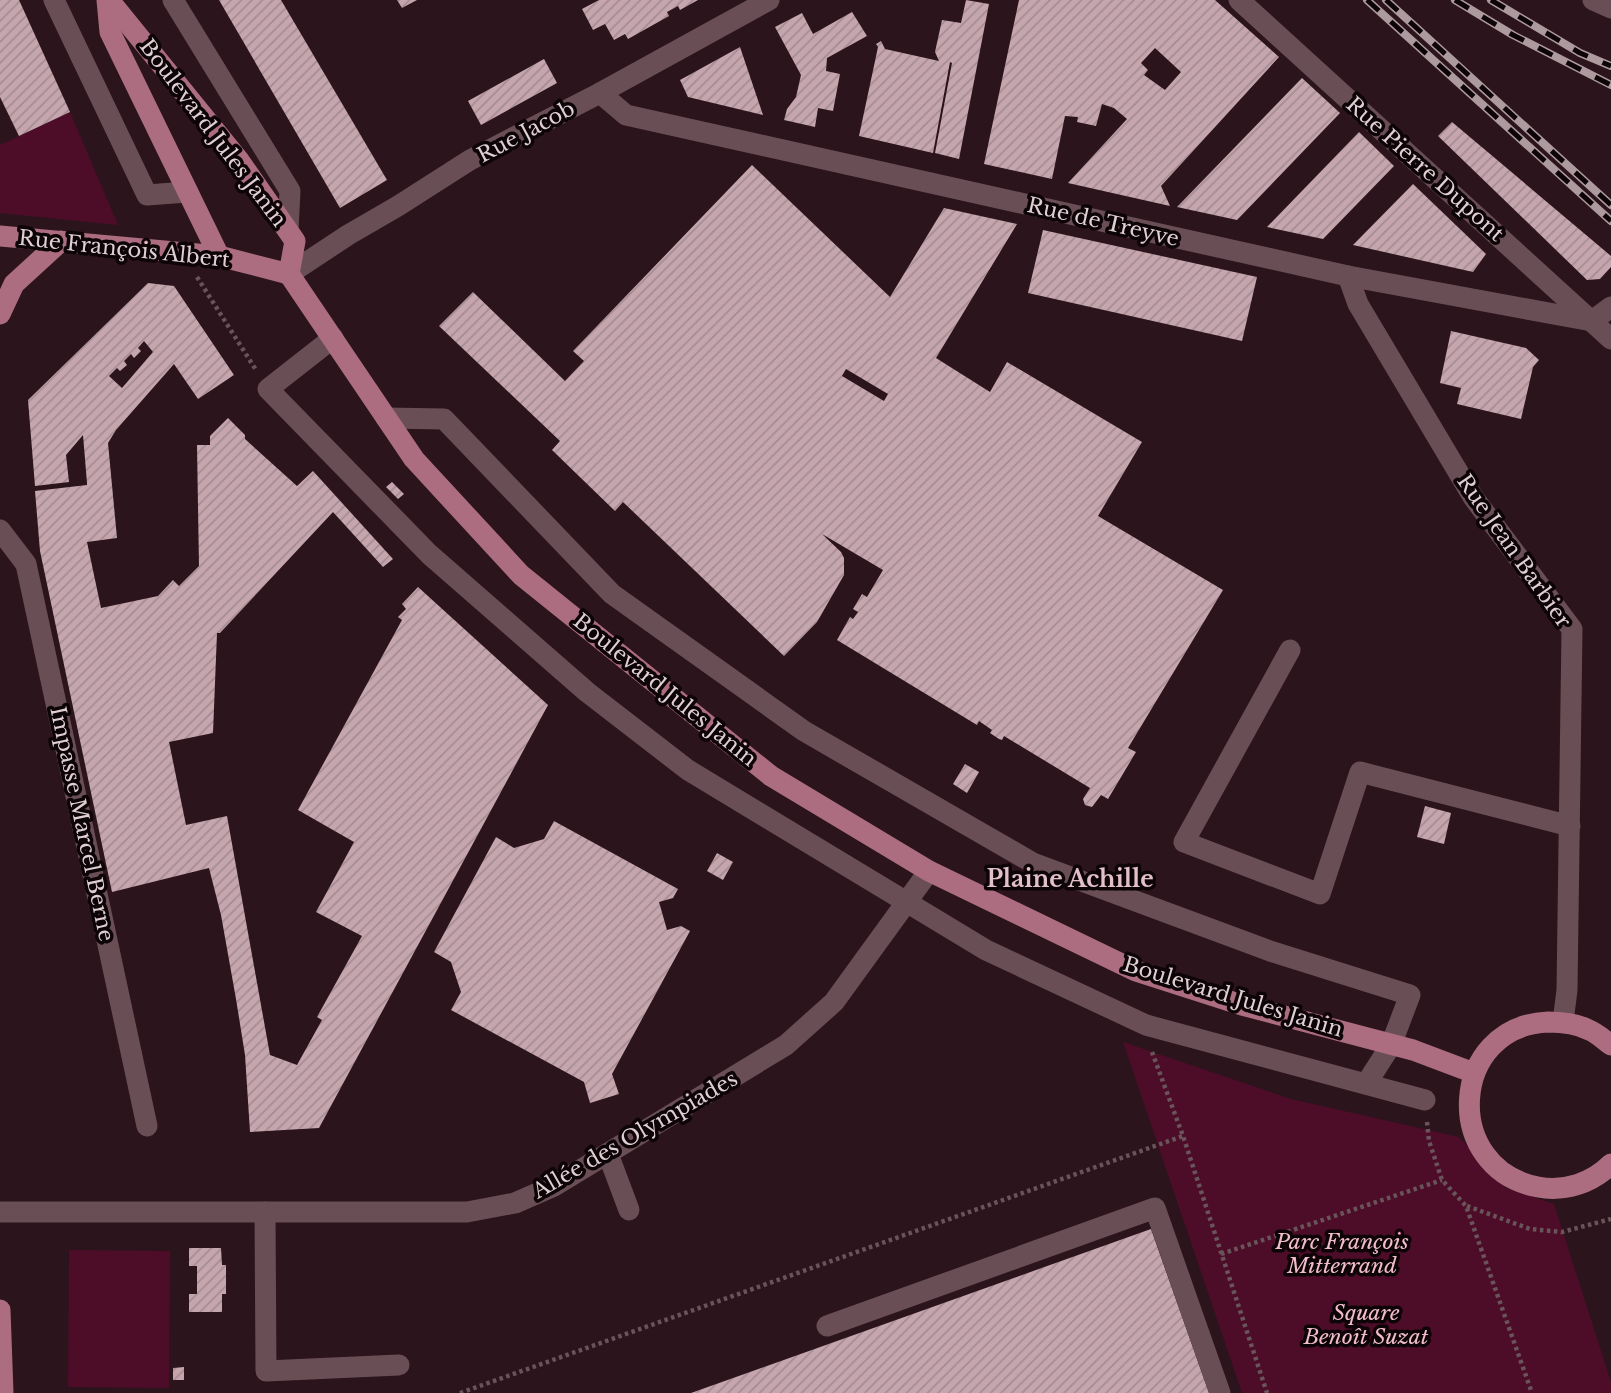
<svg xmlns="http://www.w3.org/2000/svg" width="1611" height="1393" font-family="'Libre Baskerville',serif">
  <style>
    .green { fill: #4d0d28 }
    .building { fill: url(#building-hatch); fill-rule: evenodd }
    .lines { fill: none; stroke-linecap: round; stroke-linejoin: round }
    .path { stroke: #69545a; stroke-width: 4.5; stroke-dasharray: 3.5 3.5; stroke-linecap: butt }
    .minor { stroke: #6a4e56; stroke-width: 21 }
    .major { stroke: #ad6d81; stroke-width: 21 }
    .rail-casing { stroke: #ad9a9f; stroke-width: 8 }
    .rail { stroke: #0d0407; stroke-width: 5; stroke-dasharray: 16; stroke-linecap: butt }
    .labels { text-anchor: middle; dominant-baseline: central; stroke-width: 7; stroke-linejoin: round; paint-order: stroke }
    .street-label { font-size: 21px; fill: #dfced2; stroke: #0d0407 }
    .park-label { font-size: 21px; font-style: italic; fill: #f2bdcb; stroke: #0d0407 }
    .neighbourhood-label { font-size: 23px; font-weight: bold; fill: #e2c0c9; stroke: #0d0407 }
  </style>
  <defs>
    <pattern id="building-hatch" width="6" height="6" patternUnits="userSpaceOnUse" patternTransform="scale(1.75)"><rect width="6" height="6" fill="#c6a6ae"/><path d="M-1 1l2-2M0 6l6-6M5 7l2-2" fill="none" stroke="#a58c92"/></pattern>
  </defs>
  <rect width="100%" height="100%" fill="#2b141b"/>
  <g class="green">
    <path d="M70 112 118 225 0 213V145Z"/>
    <path d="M1123 1042 1291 1099 1459 1137 1506 1188 1554 1204 1611 1382V1393H1242Z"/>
    <path d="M69 1250 170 1251 169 1388 68 1387Z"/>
  </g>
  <g class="building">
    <path d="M0 0H19L70 112 19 136 0 97Z"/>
    <path d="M219 0H281L387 180 340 208Z"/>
    <path d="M397 0H417L402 8Z"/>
    <path d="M599 0H698L680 10 678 6 667 12 669 16 628 39 625 34 614 40 605 24 593 30 582 9Z"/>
    <path d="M966 0 989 4 959 159 935 153 952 63 950 62 933 153 859 136 878 47 876 44 881 41 885 49 939 61 935 52 942 20 961 23Z"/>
    <path d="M1019 0H1215L1279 57 1161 186 1170 206 1068 183 1127 119 1114 108 1102 104 1096 126 1077 122 1078 117 1065 116 1052 179 984 164ZM1155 48 1181 72 1165 90 1144 75 1148 70 1141 63Z"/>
    <path d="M852 12 867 36 827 58 826 71 840 74 833 111 818 108 815 127 784 120 787 109 796 97 801 75 775 27 802 13 813 34Z"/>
    <path d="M740 47 763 115 688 97 680 80Z"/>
    <path d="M544 59 557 83 481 125 468 101Z"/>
    <path d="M1302 78 1340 113 1237 220 1177 207Z"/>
    <path d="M1452 122 1611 256V267L1600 279 1587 280 1438 136Z"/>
    <path d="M1359 132 1394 166 1323 239 1267 227Z"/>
    <path d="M752 165 890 297 944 208 1017 224 936 358 990 392 1007 362 1142 442 1098 516 1223 590 1128 748 1136 752 1108 799 1101 795 1092 807 1085 805 1083 799 1090 788 1004 736 1002 740 999 739 990 733 992 730 979 721 977 725 837 640 850 617 853 619 858 612 853 609 862 594 867 597 883 570 822 534 841 552 844 558V575L817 622 784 656 623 502 615 511 552 450 560 441 439 326 473 292 565 381 584 361 573 351ZM846 369 888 394 884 401 842 376Z"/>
    <path d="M1413 184 1486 254 1473 272 1353 245Z"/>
    <path d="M1043 230 1257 277 1242 341 1028 293Z"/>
    <path d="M148 283 174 286 234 375 198 399 174 364 116 430 108 443 117 538 87 542 101 608 158 596 173 580 179 586 199 566 197 445H210V436L228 418 245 435V439L297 486 313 471 393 559 383 567 333 512 220 633H217L213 733 169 742 186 825 227 816 270 1055 297 1065 322 1020 317 1017 362 936 316 912 354 842 298 810 402 620 398 617 406 609 402 604 418 587 548 705 319 1128 250 1132 245 1055 236 999 221 915 209 868 112 892 40 551 35 491 87 485V483L83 435 66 455 69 482 35 486 28 400ZM144 341 153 352 122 388 109 376 117 368 120 371 127 365 124 361 131 354 134 358 141 351 138 348Z"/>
    <path d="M1451 331 1526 348 1539 360 1533 367 1521 419 1457 404 1461 388 1440 383Z"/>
    <path d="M392 482 404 494 398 499 386 487Z"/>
    <path d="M965 764 979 772 967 793 953 784Z"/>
    <path d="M1425 806 1451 813 1444 844 1417 837Z"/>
    <path d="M554 821 678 889 673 898 659 902 667 930 681 926 690 931 612 1074 619 1094 590 1103 584 1082 451 1010 461 992 451 962 434 952 496 837 514 848 544 839Z"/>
    <path d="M717 853 733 862 723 880 707 871Z"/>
    <path d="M1151 1229 1209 1393H691Z"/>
    <path d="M189 1248H221L222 1265H226V1294H222V1312H189V1294H197V1266H189Z"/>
    <path d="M184 1367V1380H173V1368Z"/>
  </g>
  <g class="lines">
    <g class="path">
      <path d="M197 277 256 370"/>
      <path d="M1152 1052 1183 1136 1267 1393"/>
      <path d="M1427 1122 1429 1141 1442 1180 1466 1206 1532 1393"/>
      <path d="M1467 1206 1530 1229 1562 1232 1611 1219"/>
      <path d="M1221 1254 1442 1180"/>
      <path d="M460 1393 1183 1136"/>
    </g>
    <g class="minor">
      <path d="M54 0 147 195 187 192"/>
      <path d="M173 0 290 191 288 230"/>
      <path d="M1239 0 1611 339"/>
      <path d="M1593 0 1611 8"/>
      <path d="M600 93 626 115 1348 276 1592 321 1611 307"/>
      <path d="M289 274 348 235 398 206 470 160 600 93 769 0"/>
      <path d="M1348 276 1358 304 1473 497 1572 629 1567 990 1563 1022"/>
      <path d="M333 338 268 389 429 554 587 692 688 770 986 950 1146 1025 1425 1100"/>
      <path d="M386 418 444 419 612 594 804 731 1033 863 1270 951 1410 995 1391 1045 1366 1084"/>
      <path d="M0 530 26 564 147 1126"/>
      <path d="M1290 650 1184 842 1320 894 1360 772 1570 826"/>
      <path d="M608 1154 629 1210"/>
      <path d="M0 1212H467L515 1203 554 1186 786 1045 834 1002 929 871"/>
      <path d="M265 1212 266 1371 399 1365"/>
      <path d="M827 1326 1155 1208 1220 1393"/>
    </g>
    <g class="major">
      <path d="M107 0 110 32 219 256"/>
      <path d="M109 0 238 159 295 241 289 274 414 459 521 575 771 776 929 871 1136 971 1242 1005 1413 1050 1474 1073"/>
      <path d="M0 236 219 256 289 274"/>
      <path d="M0 314 14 284 61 241"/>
      <path d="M1611 1045C1604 1040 1597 1033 1589 1030 1576 1023 1562 1022 1548 1022 1449 1026 1441 1169 1538 1187 1565 1192 1592 1183 1611 1164"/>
      <path d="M0 1310 3 1393"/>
    </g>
    <defs>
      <g id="rail">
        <path d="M1367 0 1611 221"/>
        <path d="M1386 0 1611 205"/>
        <path d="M1455 0 1513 35 1611 85"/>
        <path d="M1491 0 1580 53 1611 66"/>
      </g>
    </defs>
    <use href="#rail" class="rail-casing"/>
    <use href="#rail" class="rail"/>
  </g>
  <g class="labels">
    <g class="street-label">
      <text transform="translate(526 132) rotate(-28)">Rue Jacob</text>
      <text transform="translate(213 133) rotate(53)">Boulevard Jules Janin</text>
      <text transform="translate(1425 169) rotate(42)">Rue Pierre Dupont</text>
      <text transform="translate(1103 222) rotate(13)">Rue de Treyve</text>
      <text transform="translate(124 249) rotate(6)">Rue François Albert</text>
      <text transform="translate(1514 551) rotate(55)">Rue Jean Barbier</text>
      <text transform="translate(665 690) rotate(39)">Boulevard Jules Janin</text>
      <text transform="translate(82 824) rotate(78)">Impasse Marcel Berne</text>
      <text transform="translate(1233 997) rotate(17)">Boulevard Jules Janin</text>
      <text transform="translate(635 1135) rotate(-30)">Allée des Olympiades</text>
    </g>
    <g class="park-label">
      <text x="1342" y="1242">Parc François<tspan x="1342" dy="24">Mitterrand</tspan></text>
      <text x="1366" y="1313">Square<tspan x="1366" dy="24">Benoît Suzat</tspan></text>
    </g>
    <g class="neighbourhood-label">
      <text x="1070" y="879">Plaine Achille</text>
    </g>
  </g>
</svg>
